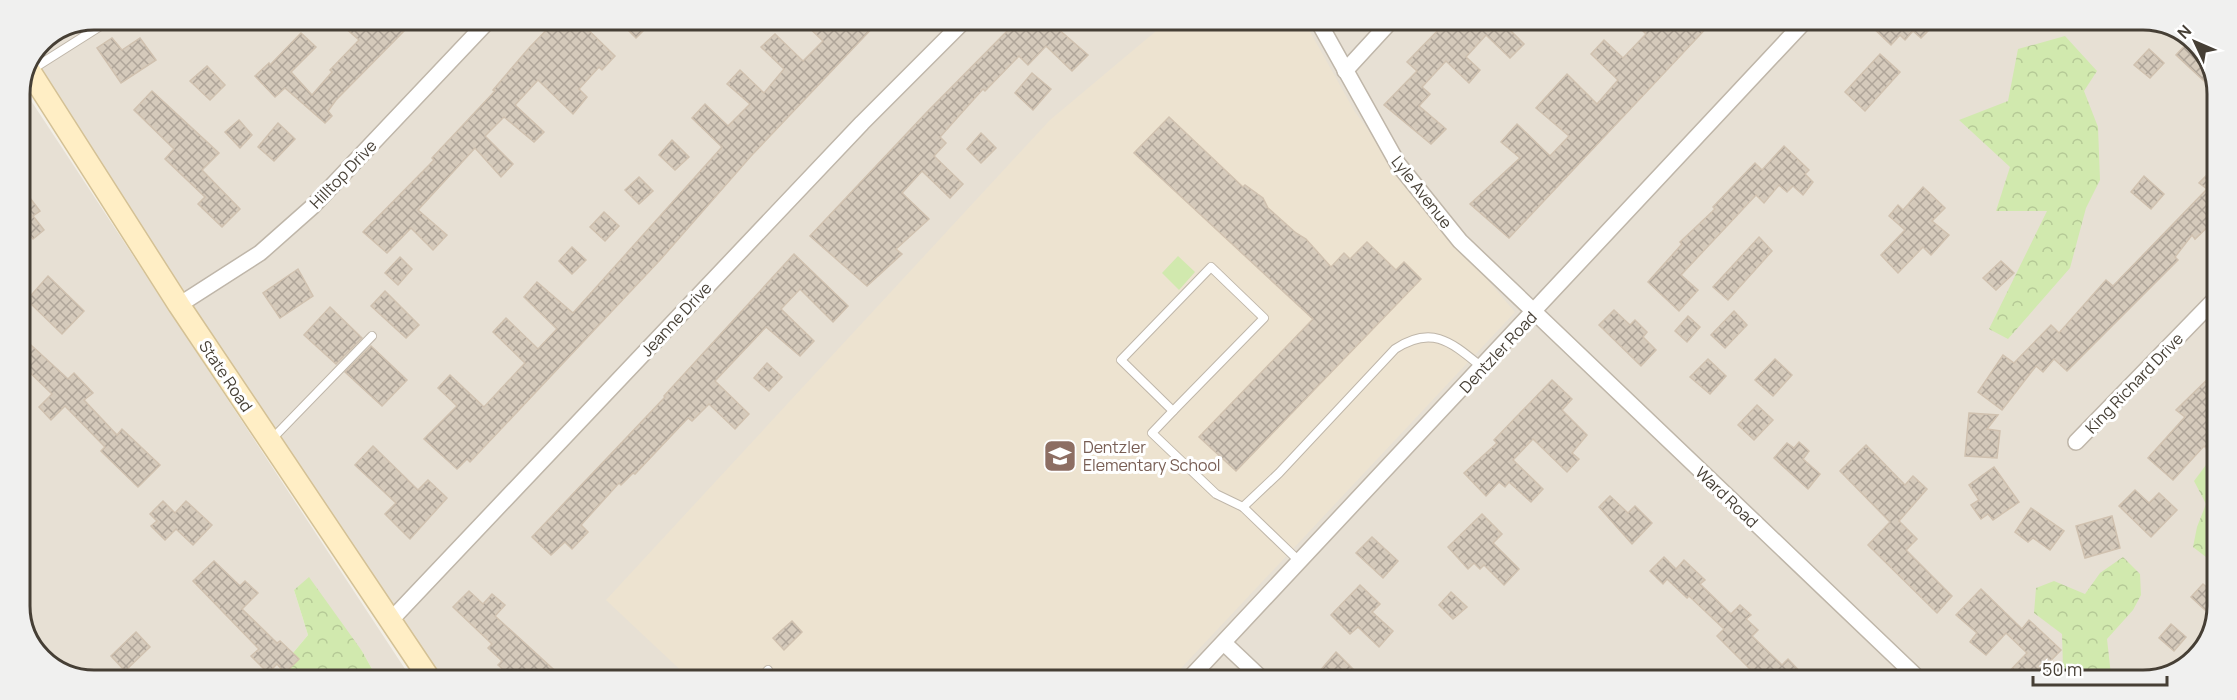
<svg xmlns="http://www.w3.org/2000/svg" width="2237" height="700" font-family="Manrope,sans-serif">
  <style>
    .residential { fill: #e7e0d4 }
    .education { fill: #ede3d0 }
    .forest { fill: url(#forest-crowns) }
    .pitch { fill: #d1e9ae }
    .building { fill: url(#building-cross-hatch); stroke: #d0c1af; stroke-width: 1.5 }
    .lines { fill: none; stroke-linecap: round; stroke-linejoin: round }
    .service-casing { stroke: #bfb6a9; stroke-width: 10 }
    .minor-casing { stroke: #bfb6a9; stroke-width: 18 }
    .secondary-casing { stroke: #d4c195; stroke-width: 24 }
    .service { stroke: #fff; stroke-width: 8 }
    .minor { stroke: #fff; stroke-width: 15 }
    .secondary { stroke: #ffeec5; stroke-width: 21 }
    .labels { text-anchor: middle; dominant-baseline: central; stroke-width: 6; stroke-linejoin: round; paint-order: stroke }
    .street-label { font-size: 16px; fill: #463f35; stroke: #fff }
    .education-label { font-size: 16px; fill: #785e54; stroke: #fff; text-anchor: start }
    .rim { fill: none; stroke: #463f35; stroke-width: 3 }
  </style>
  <defs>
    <pattern id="forest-crowns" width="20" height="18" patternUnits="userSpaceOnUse" patternTransform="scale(1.5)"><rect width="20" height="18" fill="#d1e9ae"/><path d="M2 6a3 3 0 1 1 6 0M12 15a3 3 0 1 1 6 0" fill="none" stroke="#b5c996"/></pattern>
    <pattern id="building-cross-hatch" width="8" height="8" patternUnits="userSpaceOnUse" patternTransform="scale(1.5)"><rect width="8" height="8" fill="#d5cabb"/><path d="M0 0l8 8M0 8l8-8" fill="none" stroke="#afa599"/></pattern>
  </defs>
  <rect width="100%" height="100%" fill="#f3efe6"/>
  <g class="residential">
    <path d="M94 20 2163 22 2199 45 2217 89 2215 626 2188 665 2143 680 428 678 29 70 42 41Z"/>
    <path d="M22 87 411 678H377L362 651 294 590 308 635 272 678H74L35 652 20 611V94Z"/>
  </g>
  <path class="education" d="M1168 21H1304L1355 112 1424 206 1515 312 1171 679H690L606 600 1050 120Z"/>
  <g class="forest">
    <path d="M2065 36 2097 71 2084 91 2098 127 2100 180 2086 208 2070 268 2008 339 1989 329 2047 211H1996L2010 167 1959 120 2008 101 2018 49Z"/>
    <path d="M2206 465 2216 467 2215 564 2193 547 2197 527 2206 504 2194 481Z"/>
    <path d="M2123 557 2140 574 2141 595 2133 610 2107 639 2111 675 2106 680H2072L2063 668 2062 634 2034 613 2036 588 2054 581 2085 594 2100 573Z"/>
    <path d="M309 577 362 651 377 678H323L320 674 317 678H272L308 635 294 590Z"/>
  </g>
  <path class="pitch" d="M1178 256 1195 272 1179 290 1162 273Z"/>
  <g class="building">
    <path d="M336 20H395L405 30 336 100 328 111 332 116 325 123 285 88 275 97 255 76 269 63 270 65 301 33 316 47 291 72 312 95 332 72 330 70 359 40Z"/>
    <path d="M556 20H578L615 56 602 70 599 67 579 89 587 97 573 114 538 80 515 105 544 132 534 142 504 117 485 136 513 164 501 177 475 148 418 210 447 235 433 250 411 228 387 253 363 232 434 160 432 158 495 91 493 90 529 48Z"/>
    <path d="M618 20H654L636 38Z"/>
    <path d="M801 20 879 21 751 156 660 260 470 462 467 459 457 469 424 439 457 406 438 388 450 375 484 407 525 363 493 332 506 318 538 349 557 329 524 297 537 282 573 313 722 147 692 118 705 104 728 126 750 104 727 84 740 70 764 93 784 69 761 47 775 34 803 61 823 41Z"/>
    <path d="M1017 21H1049L1088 55 1072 71 1046 46 1028 65 1019 56 985 91 983 89 940 137 946 143 934 156 963 184 950 198 922 171 902 193 929 219 896 249 902 254 867 286 810 236 926 113Z"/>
    <path d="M1447 21H1501L1524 44 1510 58 1486 35 1466 57 1480 70 1469 83 1446 61 1422 87 1430 94 1419 106 1446 129 1431 144 1384 105 1417 71 1407 62Z"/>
    <path d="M1633 21 1712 22 1509 238 1470 204 1520 158 1501 142 1517 124 1550 156 1569 136 1536 108 1567 74 1597 104 1618 80 1591 54 1604 40 1623 58 1646 34Z"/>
    <path d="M1867 22H1937L1921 38 1913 31 1905 40 1900 35 1891 45Z"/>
    <path d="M112 38 122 50 140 38 156 60 121 83 97 48Z"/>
    <path d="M2190 40 2199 45 2217 93 2176 55Z"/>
    <path d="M2149 49 2164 63 2150 78 2134 65Z"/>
    <path d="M1880 54 1900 72 1865 111 1845 92Z"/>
    <path d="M207 66 225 85 210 100 190 81Z"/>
    <path d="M1032 73 1051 89 1033 110 1015 93Z"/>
    <path d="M152 91 219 153 202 170 240 209 222 227 198 204 205 197 165 159 174 149 134 110Z"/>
    <path d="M1169 117 1243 187 1245 185 1263 198 1268 208 1296 233 1306 239 1331 267 1344 253 1350 259 1367 242 1396 270 1404 262 1421 279 1236 471 1199 437 1313 319 1134 153Z"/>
    <path d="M239 120 252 135 240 148 225 132Z"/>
    <path d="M278 123 295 139 274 161 258 147Z"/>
    <path d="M981 133 996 148 981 163 967 149Z"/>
    <path d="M672 140 689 157 675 170 659 155Z"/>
    <path d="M1784 146 1809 170 1805 174 1813 182 1803 195 1793 186 1787 192 1779 185 1764 203 1756 195 1681 275 1698 290 1679 311 1648 282 1682 244 1680 242 1715 209 1713 207 1755 163 1762 170Z"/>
    <path d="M2217 165V218L2195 239 2192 235 2175 257 2178 260 2067 371 2054 359 2043 372 2036 366 2002 410 1978 392 2003 355 2014 363 2051 325 2059 333 2106 280 2113 286 2207 189 2199 183Z"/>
    <path d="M2144 176 2164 194 2151 209 2131 192Z"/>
    <path d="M639 177 653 191 639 204 625 190Z"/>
    <path d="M20 185 40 211 33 216 44 230 33 239 22 225 20 227Z"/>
    <path d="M1923 187 1945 208 1932 221 1949 235 1931 255 1923 247 1898 273 1881 255 1905 230 1889 216 1898 205 1903 210Z"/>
    <path d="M604 212 619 226 605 241 590 227Z"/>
    <path d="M1759 237 1772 251 1728 300 1713 287Z"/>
    <path d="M572 247 586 260 572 274 559 261Z"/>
    <path d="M794 254 848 306 833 322 800 289 781 309 814 341 800 356 766 327 715 381 749 414 735 429 709 404 692 421 688 418 635 474 633 473 621 485 619 483 581 525 588 532 572 549 565 542 551 555 532 537 665 397 664 396Z"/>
    <path d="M400 257 412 269 398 285 385 273Z"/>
    <path d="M2001 261 2014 273 1996 290 1983 278Z"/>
    <path d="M298 269 313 296 280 318 263 293Z"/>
    <path d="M48 276 84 311 62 334 27 300Z"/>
    <path d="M385 291 419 325 406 338 371 306Z"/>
    <path d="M330 307 362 338 336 364 304 335Z"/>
    <path d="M1614 310 1630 325 1635 320 1647 332 1643 337 1656 350 1641 366 1599 325Z"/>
    <path d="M1734 311 1747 325 1725 348 1711 335Z"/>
    <path d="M1688 316 1700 327 1687 342 1675 331Z"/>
    <path d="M20 335 68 379 74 373 93 393 84 400 117 435 122 429 160 465 138 487 101 451 105 447 65 406 51 420 39 407 52 394 20 363Z"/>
    <path d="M371 346 407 380 382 406 345 372Z"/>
    <path d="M1708 359 1726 376 1710 394 1690 377Z"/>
    <path d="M1775 359 1792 375 1773 396 1755 380Z"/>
    <path d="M767 363 782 377 769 391 754 378Z"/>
    <path d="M2216 371V458L2204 446 2173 480 2148 458 2185 417 2176 410Z"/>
    <path d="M1552 380 1572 399 1562 410 1587 435 1572 453 1579 459 1567 472 1533 439 1513 460 1543 489 1531 502 1509 482 1505 487 1499 482 1486 496 1464 473 1497 443 1494 440Z"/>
    <path d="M1757 405 1773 420 1754 440 1738 425Z"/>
    <path d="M1969 413 1998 415 1987 429 2000 431 1997 458 1965 456Z"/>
    <path d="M1799 442 1809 451 1803 459 1820 474 1808 489 1774 458 1787 443 1794 448Z"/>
    <path d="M1866 445 1905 485 1913 476 1927 489 1899 521 1917 539 1906 550 1952 596 1937 613 1868 545 1890 522 1840 471Z"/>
    <path d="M373 446 418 490 428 480 447 498 410 539 385 514 396 503 355 465Z"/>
    <path d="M1994 467 2019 502 1993 520 1988 514 1981 519 1971 505 1979 500 1969 485Z"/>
    <path d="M2135 490 2149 503 2159 493 2177 510 2151 537 2119 506Z"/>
    <path d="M1610 496 1628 513 1635 506 1652 523 1632 544 1599 507Z"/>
    <path d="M163 501 175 513 186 501 212 525 193 545 176 529 165 540 151 526 157 521 150 514Z"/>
    <path d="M2031 508 2064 531 2050 550 2033 538 2028 542 2015 532Z"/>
    <path d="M1482 514 1502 534 1493 543 1519 569 1504 585 1484 565 1480 569 1474 563 1468 569 1448 547Z"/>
    <path d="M2112 516 2120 548 2085 558 2076 526Z"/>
    <path d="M1372 537 1398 561 1383 578 1356 553Z"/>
    <path d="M1664 557 1676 569 1684 560 1705 580 1700 584 1731 614 1740 605 1751 615 1746 619 1758 630 1752 636 1782 665 1788 659 1808 680H1761L1717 636 1724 629 1689 596 1687 598 1667 579 1663 584 1650 571Z"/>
    <path d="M214 561 240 586 245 581 258 593 242 609 277 643 280 641 299 659 285 673 277 664 268 673 251 656 259 649 193 581Z"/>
    <path d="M2203 584 2215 594V600L2205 610 2191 597Z"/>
    <path d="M1360 585 1380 604 1372 612 1393 631 1379 647 1358 627 1350 634 1331 615Z"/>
    <path d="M1981 589 2022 629 2029 620 2061 650 2032 680H2001L2027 653 2006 633 1986 655 1970 642 1977 633 1956 615Z"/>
    <path d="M469 591 483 604 492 594 505 605 495 616 563 678H513L498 665 502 661 488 648 492 644 453 607Z"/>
    <path d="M1451 592 1467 607 1453 619 1439 605Z"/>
    <path d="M792 621 802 632 784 650 773 638Z"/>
    <path d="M2171 624 2186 637 2174 651 2159 638Z"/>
    <path d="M136 632 150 647 125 671 111 656Z"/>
    <path d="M1336 652 1355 671 1347 679H1313Z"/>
  </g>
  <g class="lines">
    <defs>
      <g id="service">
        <path d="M31 70 110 20"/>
        <path d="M1211 267 1264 318 1173 411 1121 360Z"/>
        <path d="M1173 411 1152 433 1216 494 1243 507 1299 561"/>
        <path d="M271 440 372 336"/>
        <path d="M1243 507 1279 473 1395 349C1433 324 1452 343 1483 368"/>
        <path d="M760 679 768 670"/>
      </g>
      <g id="minor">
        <path d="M1318 21 1398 164 1460 241 1920 680"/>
        <path d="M1345 71 1391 21"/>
        <path d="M179 305 260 253 312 207 489 20"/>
        <path d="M2076 442 2216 298"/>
        <path d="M391 620 862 123 964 21"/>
        <path d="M1224 643 1262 679"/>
        <path d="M1189 679 1804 22"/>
      </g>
      <path id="secondary" d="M29 70 179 305 429 678"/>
    </defs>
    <use href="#service" class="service-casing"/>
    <use href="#minor" class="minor-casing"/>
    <use href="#secondary" class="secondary-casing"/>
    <use href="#service" class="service"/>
    <use href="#minor" class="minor"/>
    <use href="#secondary" class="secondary"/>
  </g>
  <defs>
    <symbol id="school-square" viewBox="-11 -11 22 22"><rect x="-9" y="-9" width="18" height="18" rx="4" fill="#8d6e63" stroke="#fff"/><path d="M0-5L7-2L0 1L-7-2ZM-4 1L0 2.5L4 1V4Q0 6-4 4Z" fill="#fff"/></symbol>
  </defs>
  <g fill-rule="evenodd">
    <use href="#school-square" x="1041" y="437" width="38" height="38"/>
  </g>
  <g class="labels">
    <g class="street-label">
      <text transform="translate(343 174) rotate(-46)">Hilltop Drive</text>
      <text transform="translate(1422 192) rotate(52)">Lyle Avenue</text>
      <text transform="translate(676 319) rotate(-47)">Jeanne Drive</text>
      <text transform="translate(1498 352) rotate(-47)">Dentzler Road</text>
      <text transform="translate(226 376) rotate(56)">State Road</text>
      <text transform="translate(2134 383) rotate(-46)">King Richard Drive</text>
      <text transform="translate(1727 497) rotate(44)">Ward Road</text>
    </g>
    <g class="education-label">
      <text x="1083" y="447">Dentzler<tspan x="1083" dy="18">Elementary School</tspan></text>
    </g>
  </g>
  <path d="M0 0H2237V700H0ZM94 30H2143A64 64 0 0 1 2207 94V606A64 64 0 0 1 2143 670H94A64 64 0 0 1 30 606V94A64 64 0 0 1 94 30Z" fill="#f0f0ef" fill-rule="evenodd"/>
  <path class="rim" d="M94 30H2143A64 64 0 0 1 2207 94V606A64 64 0 0 1 2143 670H94A64 64 0 0 1 30 606V94A64 64 0 0 1 94 30Z"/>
  <g transform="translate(2195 42) rotate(314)" stroke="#ffffff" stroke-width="4.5" paint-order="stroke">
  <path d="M0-4.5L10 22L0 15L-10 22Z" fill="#463f35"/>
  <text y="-9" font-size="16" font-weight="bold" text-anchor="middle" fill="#463f35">N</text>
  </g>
  <path d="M2033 676v9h134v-9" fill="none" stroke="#463f35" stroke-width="3"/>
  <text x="2042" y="676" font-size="18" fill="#463f35" stroke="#ffffff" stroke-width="4.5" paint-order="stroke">50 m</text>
</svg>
